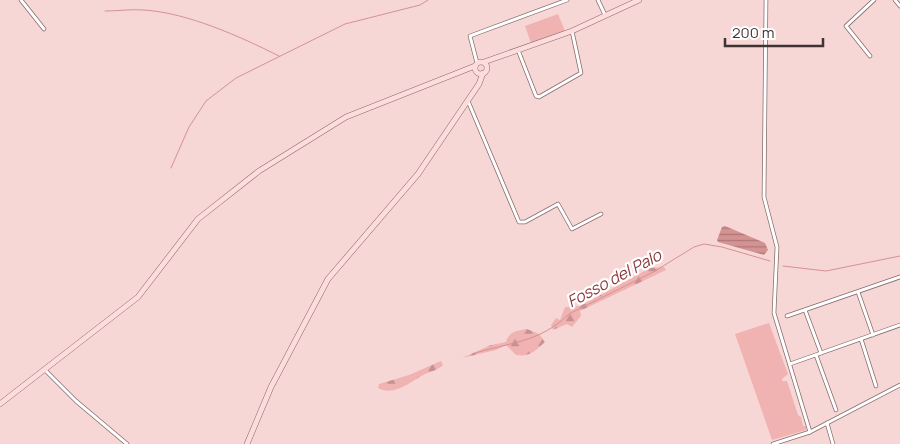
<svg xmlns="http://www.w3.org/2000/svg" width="900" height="444" font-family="Manrope,sans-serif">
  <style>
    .green { fill: #f1b2b2 }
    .forest { fill: url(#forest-firs) }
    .water { fill: url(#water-rules) }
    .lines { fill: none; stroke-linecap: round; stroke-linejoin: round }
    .stream { stroke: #d49292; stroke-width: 1 }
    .street-casing { stroke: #876b6a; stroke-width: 4.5 }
    .secondary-casing { stroke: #876b6a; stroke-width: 6 }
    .street { stroke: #fff; stroke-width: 3 }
    .secondary { stroke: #fedcdd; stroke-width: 5 }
    .labels { text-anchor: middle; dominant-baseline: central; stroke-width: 4.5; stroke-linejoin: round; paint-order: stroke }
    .water-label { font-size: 16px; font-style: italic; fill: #8a393e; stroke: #fff }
  </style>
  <defs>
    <pattern id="forest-firs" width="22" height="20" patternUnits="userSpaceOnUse" patternTransform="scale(1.25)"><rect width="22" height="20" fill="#f1b2b2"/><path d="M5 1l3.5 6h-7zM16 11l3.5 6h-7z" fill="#c59191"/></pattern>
    <pattern id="water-rules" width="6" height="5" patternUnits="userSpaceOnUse" patternTransform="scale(1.25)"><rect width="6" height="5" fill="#d49292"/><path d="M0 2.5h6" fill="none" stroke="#ad7878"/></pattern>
  </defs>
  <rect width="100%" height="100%" fill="#f7d7d6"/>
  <g class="green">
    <path d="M558 14 565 31 531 43 525 26Z"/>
    <path d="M769 323 788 374 782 379V381H787L798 415 801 417 803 426H806V430L772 440 735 334Z"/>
  </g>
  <g class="forest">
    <path d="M664 267 666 270 580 311 581 316 572 327 567 324 553 330 551 325 556 318 560 320 565 307 580 306 650 268Z"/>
    <path d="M527 329 539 334 545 342C535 351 530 357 516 355L506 345 496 350 462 358 491 345 506 342C509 331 517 331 527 329Z"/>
    <path d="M441 361 443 365C438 370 432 371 425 374 411 381 395 397 378 388L379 384 409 375Z"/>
  </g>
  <path class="water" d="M725 226 765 243 768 250 764 255 718 242 717 240 722 227Z"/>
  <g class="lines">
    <g class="stream">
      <path d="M105 11C118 11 131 9 144 10 188 13 239 36 279 56"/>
      <path d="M171 168 189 127 206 101 236 78 345 24 420 5 428 0"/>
      <path d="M783 266 826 271 900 256"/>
      <path d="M472 354C510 342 539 343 569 314L655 271 694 247 704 244 722 247 770 261"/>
    </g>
    <defs>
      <g id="street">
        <path d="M21 0 44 29"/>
        <path d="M598 0 605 15"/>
        <path d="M766 0 764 197 777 247 774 313 810 432"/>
        <path d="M895 0 900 6"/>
        <path d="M518 50 536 96 539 97 581 73 572 31"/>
        <path d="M870 56 846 26 874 0"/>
        <path d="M477 63 470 36 567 0"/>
        <path d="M468 101 519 222H525L558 204 572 229 601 214"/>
        <path d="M858 292 873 335"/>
        <path d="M805 310 821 353"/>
        <path d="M787 316 900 277"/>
        <path d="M861 339 876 386"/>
        <path d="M816 355 836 410"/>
        <path d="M790 364 900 325"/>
        <path d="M45 370 76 401 127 444"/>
        <path d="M827 423 833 444"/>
        <path d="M773 444 810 432 900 385"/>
      </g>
      <g id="secondary">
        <circle cx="481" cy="68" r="6"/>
        <path d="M484 62 572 31 639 0"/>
        <path d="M0 404 138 297 198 219 259 171 346 117 475 66"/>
        <path d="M247 444 271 387 328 279 418 174 479 84 483 73"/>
      </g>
    </defs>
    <use href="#street" class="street-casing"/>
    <use href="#secondary" class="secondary-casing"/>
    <use href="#street" class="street"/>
    <use href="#secondary" class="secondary"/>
  </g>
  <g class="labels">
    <g class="water-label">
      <text transform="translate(614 278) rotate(-28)">Fosso del Palo</text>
    </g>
  </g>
  <path d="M725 38v8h98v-8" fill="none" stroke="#3f3333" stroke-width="2.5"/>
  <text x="732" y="38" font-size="15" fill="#3f3333" stroke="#ffffff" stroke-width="4" paint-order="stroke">200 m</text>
</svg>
